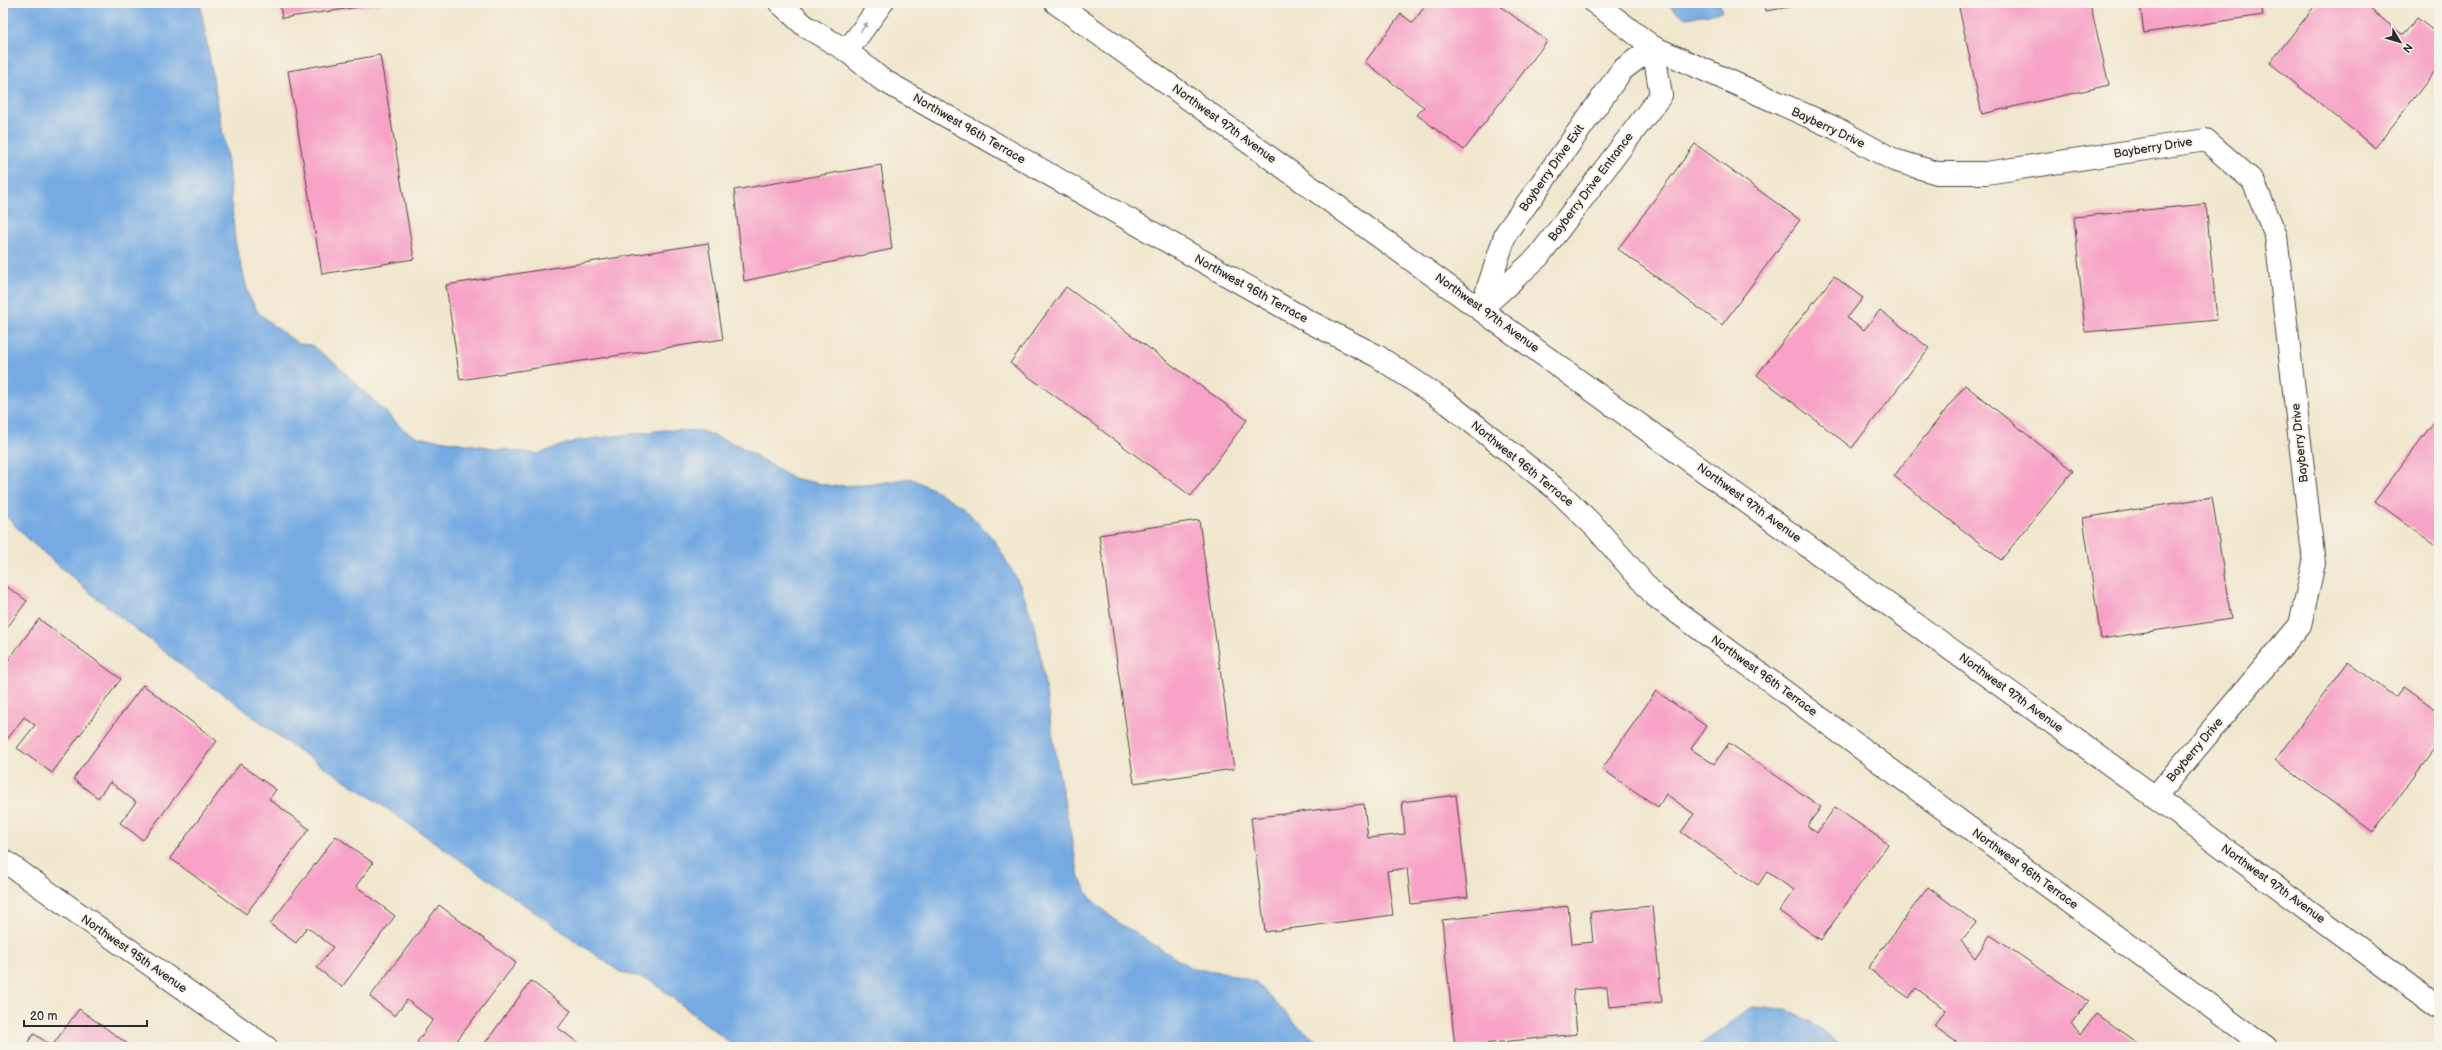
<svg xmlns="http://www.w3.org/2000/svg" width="2442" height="1050" font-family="'Balsamiq Sans',sans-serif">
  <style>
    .water { fill: #75aae3; stroke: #506a87 }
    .building { fill: #f7a2c6 }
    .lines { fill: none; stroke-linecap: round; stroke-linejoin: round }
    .street-casing { stroke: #494743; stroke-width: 24 }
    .street { stroke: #fff; stroke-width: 22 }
    .oneway { fill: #a0a0a0 }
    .labels { text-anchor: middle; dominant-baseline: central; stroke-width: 3.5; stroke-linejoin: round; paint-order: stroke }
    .street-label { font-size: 12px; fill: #2b2b2b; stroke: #f7f3e8 }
  </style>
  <rect width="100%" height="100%" fill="#f7f3e8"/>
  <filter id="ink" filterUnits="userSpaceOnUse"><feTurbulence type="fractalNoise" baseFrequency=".025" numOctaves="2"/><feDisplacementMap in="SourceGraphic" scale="8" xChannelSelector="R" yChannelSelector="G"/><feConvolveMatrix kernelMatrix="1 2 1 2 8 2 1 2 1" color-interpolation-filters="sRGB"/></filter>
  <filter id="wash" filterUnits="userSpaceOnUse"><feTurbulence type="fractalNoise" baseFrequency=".012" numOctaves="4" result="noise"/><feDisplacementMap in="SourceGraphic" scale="16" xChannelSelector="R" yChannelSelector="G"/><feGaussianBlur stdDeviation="0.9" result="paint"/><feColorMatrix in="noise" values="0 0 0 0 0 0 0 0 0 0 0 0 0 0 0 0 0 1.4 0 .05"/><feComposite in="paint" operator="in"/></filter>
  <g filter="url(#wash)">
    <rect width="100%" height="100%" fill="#f1e7ce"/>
    <g class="water">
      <path d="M3 3H200L228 163 235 241 249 296 258 312 274 326 299 344 311 345 337 365 403 429 417 437 537 454 575 441 664 430 701 431 738 445 792 478 832 486 868 485 910 478 935 490 964 508 995 541 1020 585 1036 630 1058 769 1079 877 1091 899 1116 921 1193 969 1223 972 1256 982 1299 1027 1327 1047H735L650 980 620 972 363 792 290 745 229 698 198 678 100 601 30 541 3 513Z"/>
      <path d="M1665 3H1720L1722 12 1686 18Z"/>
      <path d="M1752 1007 1786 1009 1813 1023 1842 1047H1697Z"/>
    </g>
    <g id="blocks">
      <g class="building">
        <path d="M280 3H381V4L282 18Z"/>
        <path d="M1427 3H1496L1547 41 1464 150 1417 115 1424 107 1365 62 1401 14 1413 23Z"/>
        <path d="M1765 3H1807V4L1766 11Z"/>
        <path d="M1958 3H2090L2109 85 1982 114Z"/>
        <path d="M2140 3H2261L2263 15 2144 33Z"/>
        <path d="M2317 3H2374L2370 9 2403 35 2417 18 2439 35V66L2375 148 2270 63Z"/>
        <path d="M380 55 414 259 322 274 288 71Z"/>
        <path d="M1695 144 1800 220 1722 325 1618 249Z"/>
        <path d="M881 165 892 249 744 281 734 190Z"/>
        <path d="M2206 204 2217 320 2085 332 2074 217Z"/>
        <path d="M708 243 723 339 460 380 446 285Z"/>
        <path d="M1834 276 1863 298 1847 318 1864 330 1880 310 1929 348 1852 448 1757 375Z"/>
        <path d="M1066 287 1247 420 1191 496 1010 363Z"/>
        <path d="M1965 385 2073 471 2001 560 1894 476Z"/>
        <path d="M2439 415V548L2375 501Z"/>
        <path d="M2212 497 2231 619 2101 639 2083 518Z"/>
        <path d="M1199 520 1234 769 1134 783 1099 535Z"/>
        <path d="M3 584 27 601 3 633Z"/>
        <path d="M39 619 121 679 52 773 17 748 35 725 24 717 6 741 3 738V667Z"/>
        <path d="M2348 662 2395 697 2403 687 2439 713V743L2373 832 2275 760Z"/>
        <path d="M143 685 217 741 143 840 120 823 136 802 110 782 98 798 73 779Z"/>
        <path d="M1656 691 1706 726 1691 749 1714 764 1729 743 1821 807 1807 826 1817 833 1835 807 1888 844 1821 940 1779 911 1794 890 1767 872 1758 885 1681 832 1694 814 1666 794 1658 807 1602 769Z"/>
        <path d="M240 764 276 790 269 799 309 829 246 914 170 858Z"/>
        <path d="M1456 795 1468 897 1411 904 1407 868 1387 871 1393 915 1265 932 1251 818 1364 804 1368 838 1405 834 1402 802Z"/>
        <path d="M336 836 373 863 356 886 395 916 342 987 317 968 333 947 307 927 296 943 270 924Z"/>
        <path d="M1928 887 1976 923 1961 941 1975 958 1990 935 2088 1001 2071 1024 2080 1036 2096 1014 2143 1047H1963L1934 1026 1946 1010 1916 988 1909 998 1868 968Z"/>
        <path d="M439 905 516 963 452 1047H423L417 1042 433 1020 407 1000 395 1016 370 997Z"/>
        <path d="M1568 906 1572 944 1593 942 1590 912 1652 906 1662 1002 1609 1007 1607 987 1573 990 1577 1034 1455 1047 1442 920Z"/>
        <path d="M531 981 571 1011 558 1028 584 1047H482Z"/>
        <path d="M79 1009 132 1047H24L34 1034 52 1046Z"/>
      </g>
    </g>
  </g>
  <g filter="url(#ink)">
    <use href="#blocks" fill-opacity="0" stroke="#494743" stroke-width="1"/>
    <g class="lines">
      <defs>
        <g id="street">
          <path d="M780 3 805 26 847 51 881 79 1308 321 1377 356 1449 404 1556 489 1596 528 1655 596 2266 1047"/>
          <path d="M1056 3 2155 797 2439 1007"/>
          <path d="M1595 3 1653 47 1835 128 1894 160 1937 173H1986L2206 140 2253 181 2276 236 2314 563 2300 625 2155 797"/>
          <path d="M1653 47 1661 95 1538 257 1481 309 1506 233 1622 70Z"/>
          <path d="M847 51 882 3"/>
          <path d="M3 860 266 1047"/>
        </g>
      </defs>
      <use href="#street" class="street-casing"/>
      <use href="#street" class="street"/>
    </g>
    <defs><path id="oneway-solid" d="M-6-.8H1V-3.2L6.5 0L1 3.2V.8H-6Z"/></defs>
    <use class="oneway" href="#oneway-solid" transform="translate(864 27) rotate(-54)"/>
  </g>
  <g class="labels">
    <g class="street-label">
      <text transform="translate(1224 124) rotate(36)">Northwest 97th Avenue</text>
      <text transform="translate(1828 128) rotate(25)">Bayberry Drive</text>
      <text transform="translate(969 129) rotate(30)">Northwest 96th Terrace</text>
      <text transform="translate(2153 148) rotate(-9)">Bayberry Drive</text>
      <text transform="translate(1552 168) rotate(-55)">Bayberry Drive Exit</text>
      <text transform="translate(1591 187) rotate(-53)">Bayberry Drive Entrance</text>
      <text transform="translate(1251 289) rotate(29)">Northwest 96th Terrace</text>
      <text transform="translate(1487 313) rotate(36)">Northwest 97th Avenue</text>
      <text transform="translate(2300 443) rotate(-96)">Bayberry Drive</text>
      <text transform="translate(1522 464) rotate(39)">Northwest 96th Terrace</text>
      <text transform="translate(1749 503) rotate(36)">Northwest 97th Avenue</text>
      <text transform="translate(1764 676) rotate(36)">Northwest 96th Terrace</text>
      <text transform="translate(2011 693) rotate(36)">Northwest 97th Avenue</text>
      <text transform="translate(2195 750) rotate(-50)">Bayberry Drive</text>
      <text transform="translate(2025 869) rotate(36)">Northwest 96th Terrace</text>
      <text transform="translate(2273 884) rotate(36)">Northwest 97th Avenue</text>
      <text transform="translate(134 954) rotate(35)">Northwest 95th Avenue</text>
    </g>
  </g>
  <rect width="2442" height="1050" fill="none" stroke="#f7f3e8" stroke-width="16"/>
  <g transform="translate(2400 42) rotate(128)" stroke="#f7f3e8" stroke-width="3" paint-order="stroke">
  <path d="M0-3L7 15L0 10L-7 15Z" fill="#2b2b2b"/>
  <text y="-6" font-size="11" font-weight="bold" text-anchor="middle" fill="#2b2b2b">N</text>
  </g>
  <path d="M24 1020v6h123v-6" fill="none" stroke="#2b2b2b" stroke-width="2"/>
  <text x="30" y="1020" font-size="12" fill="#2b2b2b" stroke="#f7f3e8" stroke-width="3" paint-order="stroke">20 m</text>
</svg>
